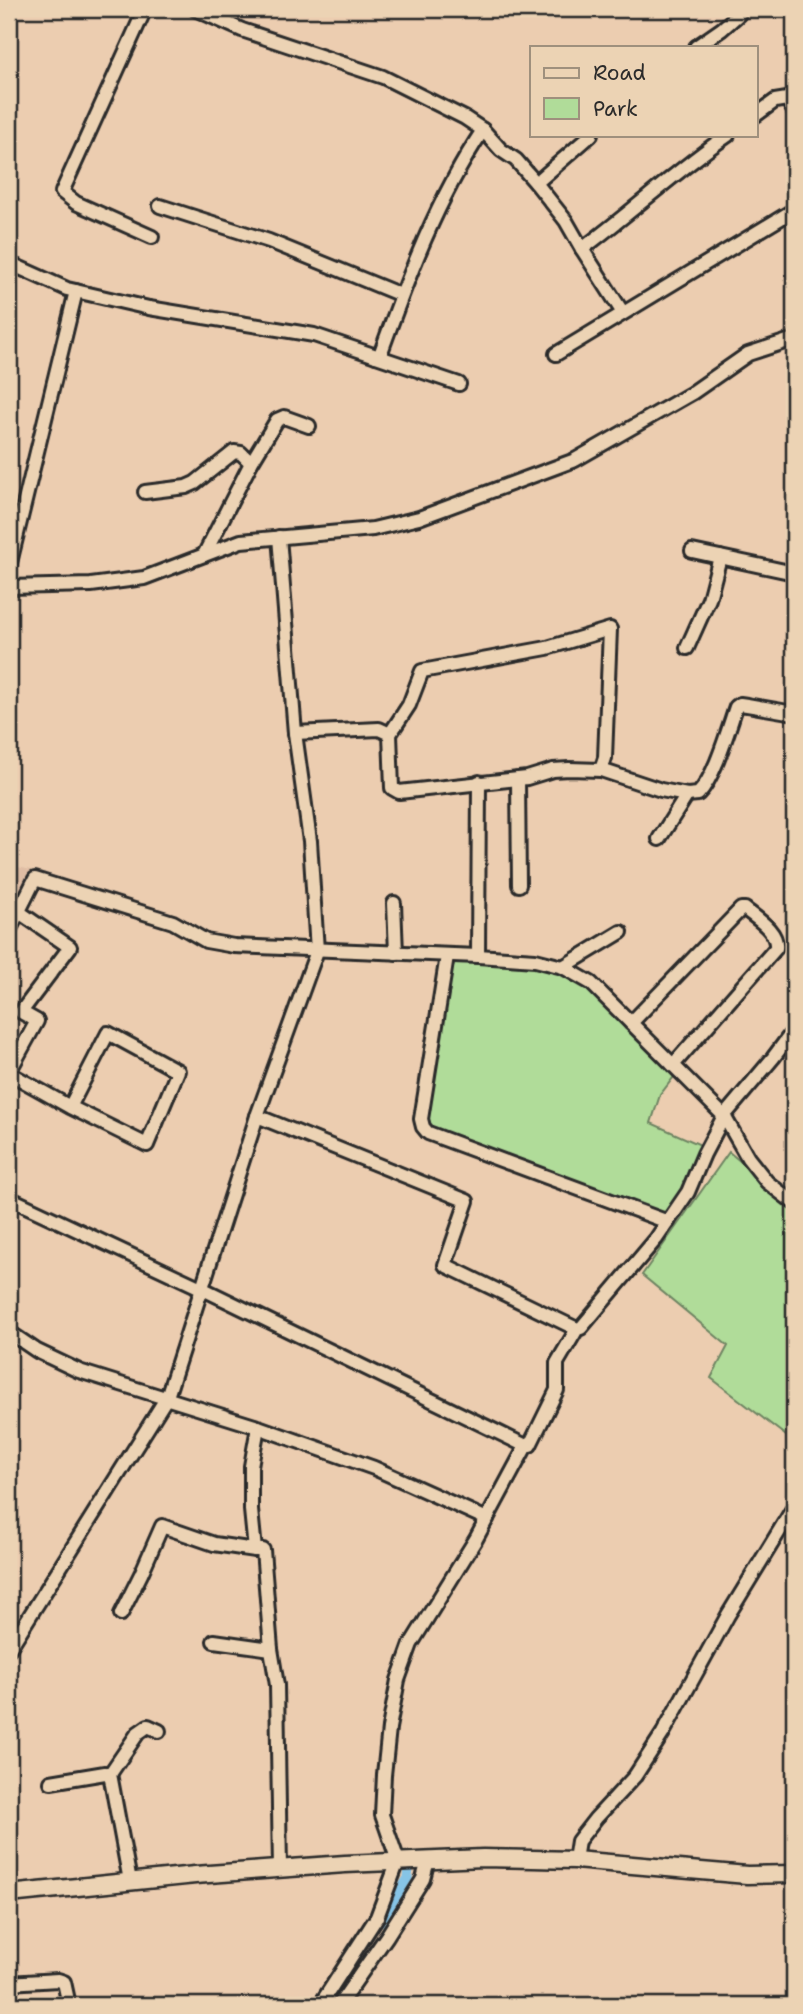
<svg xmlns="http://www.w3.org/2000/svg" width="803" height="2014" font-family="'Shantell Sans',sans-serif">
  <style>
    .built { fill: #e0bda4 }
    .green { fill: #b0dc99; stroke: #6e8462; stroke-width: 2 }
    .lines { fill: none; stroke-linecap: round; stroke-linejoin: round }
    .canal { stroke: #86c4e6; stroke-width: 9 }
    .minor-casing { stroke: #2b2b2b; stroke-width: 18 }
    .major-casing { stroke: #2b2b2b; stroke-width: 21 }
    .minor { stroke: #ecd3b4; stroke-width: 12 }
    .major { stroke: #ecd3b4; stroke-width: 16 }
  </style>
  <rect width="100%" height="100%" fill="#eccdb0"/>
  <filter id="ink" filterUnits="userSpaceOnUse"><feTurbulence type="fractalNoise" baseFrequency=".0143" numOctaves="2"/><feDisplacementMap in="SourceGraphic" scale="14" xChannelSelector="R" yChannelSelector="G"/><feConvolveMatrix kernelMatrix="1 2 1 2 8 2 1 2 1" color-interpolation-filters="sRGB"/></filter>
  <g filter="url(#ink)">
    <path class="built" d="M9 865 31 870 9 914Z"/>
    <g class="green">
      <path d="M451 959 513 962 567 974 604 1002 676 1074 660 1095 651 1123 703 1146 688 1181 666 1218 428 1127V1113Z"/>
      <path d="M729 1152 794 1206V1442L711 1378 728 1346 642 1275Z"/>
    </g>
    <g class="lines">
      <path class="canal" d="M380 1922 408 1878 409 1869"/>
      <defs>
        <g id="minor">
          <path d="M145 9 62 192 76 203 152 237"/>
          <path d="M195 9 242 30 383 77 465 118 483 130C437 199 408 277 380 355L376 356"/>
          <path d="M696 47 722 29 739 14"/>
          <path d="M756 115 775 101 787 99 794 111"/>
          <path d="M483 130 501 150 516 160 536 183 566 221 582 249"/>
          <path d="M536 183 591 135"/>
          <path d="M160 206 269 241 401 295"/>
          <path d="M9 263 67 289 149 308 314 335 459 384"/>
          <path d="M623 313 582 249C632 212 677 170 728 135"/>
          <path d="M556 354 794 210"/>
          <path d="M145 492 186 487 195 483 234 452 241 453 251 463"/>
          <path d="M692 551 794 573"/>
          <path d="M204 555 251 463 277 420 284 417 309 426"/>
          <path d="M9 567 76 291"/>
          <path d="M9 587 91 585 144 578 241 541 373 529 419 518 575 460 692 393 748 354 794 339"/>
          <path d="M687 648 709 599 720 557"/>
          <path d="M295 733 379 729 390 734 392 788 399 792 527 778 553 770 569 769 601 770 661 790 687 795 698 794C715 777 728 730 736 707L740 704 747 705 794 713"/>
          <path d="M390 734 409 705 422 671 547 648 610 629 605 758 601 770"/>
          <path d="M518 779 519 885"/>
          <path d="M659 839 687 795"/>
          <path d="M394 903 396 953"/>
          <path d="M9 931 35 879 173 922 206 941 234 946 478 956 535 960 563 967 591 983 724 1116 748 1158 767 1182 794 1203"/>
          <path d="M447 956 421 1119 423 1127 428 1133 668 1222"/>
          <path d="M478 956 479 782"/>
          <path d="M563 967 621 932"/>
          <path d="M631 1023 741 909H745C757 919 778 931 776 948L673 1065"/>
          <path d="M9 1072 37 1021 21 1012 70 947 19 912"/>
          <path d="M9 1073 70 1107 147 1145 178 1071 108 1033 70 1107"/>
          <path d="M257 1116 467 1201 445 1265 577 1329"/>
          <path d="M9 1198 201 1288 526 1446"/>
          <path d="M9 1332 37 1351 79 1371 258 1427 374 1468 487 1519"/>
          <path d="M121 1614 141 1574 162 1526 214 1544 255 1550"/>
          <path d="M214 1641 271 1649 263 1550H255L251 1510V1466L258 1427"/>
          <path d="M9 1649 167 1397 257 1116 317 951 310 841 295 733 279 537"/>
          <path d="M271 1649 277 1685 280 1869"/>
          <path d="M110 1774 138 1733 148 1726 159 1731"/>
          <path d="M51 1782 105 1773 110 1774 130 1881"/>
          <path d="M575 1860 578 1841 596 1818 635 1776 663 1733 728 1615 794 1507"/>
          <path d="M9 1983 58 1980 64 1982 69 2005"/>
          <path d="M320 2005 377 1917 398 1861 382 1815 384 1775 389 1728 398 1680 411 1644 476 1539 526 1446 530 1445 557 1390V1363L577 1329 581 1328 656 1239 688 1192 704 1154 724 1116 773 1058 794 1030"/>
          <path d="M339 2005 387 1936 423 1879 428 1860"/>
        </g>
        <path id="major" d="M9 1894 195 1875 345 1864 483 1858 575 1860 747 1875 794 1874"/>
      </defs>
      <use href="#minor" class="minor-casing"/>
      <use href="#major" class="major-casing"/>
      <use href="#minor" class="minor"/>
      <use href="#major" class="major"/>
    </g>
  </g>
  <rect width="803" height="2014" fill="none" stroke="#ecd3b4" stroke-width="35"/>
  <rect x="18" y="18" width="768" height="1979" fill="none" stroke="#2b2b2b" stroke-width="2.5" filter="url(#ink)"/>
  <rect x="530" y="46" width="228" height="91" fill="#ecd3b4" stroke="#9f907d" stroke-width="2"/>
  <rect x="544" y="68" width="35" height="10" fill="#ecd3b4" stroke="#9f907d" stroke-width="2"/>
  <text x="593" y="80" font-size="21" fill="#2b2b2b">Road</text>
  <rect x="544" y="98" width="35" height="21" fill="#b0dc99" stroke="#9f907d" stroke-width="2"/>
  <text x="593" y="116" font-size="21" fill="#2b2b2b">Park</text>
</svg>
